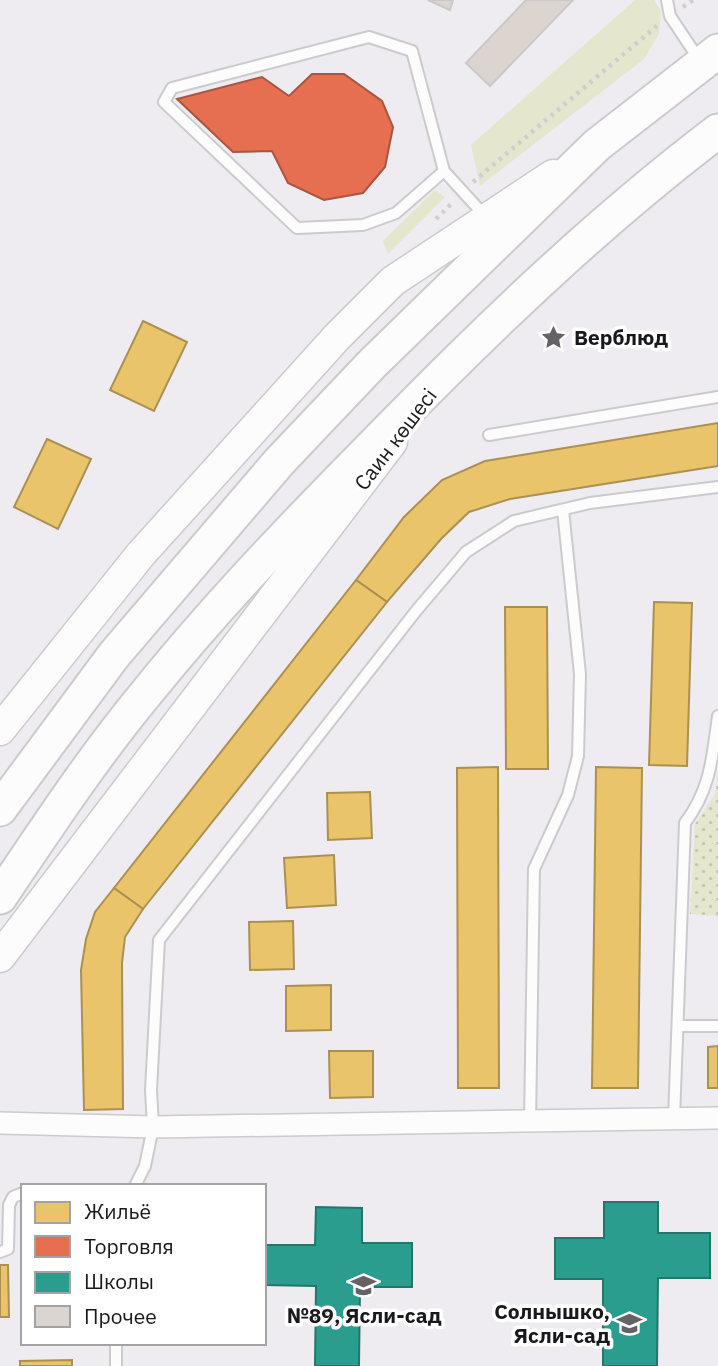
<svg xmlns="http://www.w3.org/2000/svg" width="718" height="1366" font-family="'IBM Plex Sans',sans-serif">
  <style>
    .grass { fill: #e4e6ce }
    .park { fill: url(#park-dots) }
    .homes { fill: #e9c46a; stroke: #ab9052; stroke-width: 2 }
    .shops { fill: #e76f51; stroke: #a95540; stroke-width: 2 }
    .schools { fill: #2a9d8f; stroke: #25756c; stroke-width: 2 }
    .building { fill: #dcd4ce; stroke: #cac8ca; stroke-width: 2 }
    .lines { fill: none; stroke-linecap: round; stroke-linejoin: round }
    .lane-casing { stroke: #cbcacc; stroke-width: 14 }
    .street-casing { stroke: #cbcacc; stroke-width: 24 }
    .secondary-casing { stroke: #cbcacc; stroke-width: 33 }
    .primary-casing { stroke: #cbcacc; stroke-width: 37 }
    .path { stroke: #cfcfd0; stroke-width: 4.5; stroke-dasharray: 3.5 5; stroke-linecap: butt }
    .lane { stroke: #fcfcfd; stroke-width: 10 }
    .street { stroke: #fcfcfd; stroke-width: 21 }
    .secondary { stroke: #fcfcfd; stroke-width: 30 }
    .primary { stroke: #fcfcfd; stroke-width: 33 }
    .labels { text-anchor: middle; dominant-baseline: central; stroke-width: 7; stroke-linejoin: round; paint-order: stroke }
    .poi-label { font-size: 21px; font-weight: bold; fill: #19181a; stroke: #fff; text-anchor: start }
    .street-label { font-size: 21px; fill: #19181a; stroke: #fff }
  </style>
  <defs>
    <pattern id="park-dots" width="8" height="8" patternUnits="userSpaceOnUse" patternTransform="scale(1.75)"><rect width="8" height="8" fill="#e4e6ce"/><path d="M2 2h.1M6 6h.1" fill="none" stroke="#c3c5b0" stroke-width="1.8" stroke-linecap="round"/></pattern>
  </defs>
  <rect width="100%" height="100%" fill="#eeecf0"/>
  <g class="grass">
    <path d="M635 0H654L661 11 659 34 644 59 480 186 471 145Z"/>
    <path d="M435 190 445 197 388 254 383 241Z"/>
  </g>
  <path class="park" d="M718 774V916L690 914 695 824 715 794Z"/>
  <g class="homes">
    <path d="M143 321 187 342 154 411 110 390Z"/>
    <path d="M718 423V466L510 499 469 512 441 539 387 602 356 580 404 517 442 480 485 461Z"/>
    <path d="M47 439 91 459 58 529 14 507Z"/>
    <path d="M356 580 387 602 143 909 114 888Z"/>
    <path d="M654 602 692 603 687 766 649 765Z"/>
    <path d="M505 607H547L548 769H506Z"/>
    <path d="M498 767 499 1088H458L457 768Z"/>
    <path d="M596 767 642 768 638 1088H592Z"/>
    <path d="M370 792 372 838 328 840 327 793Z"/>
    <path d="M334 855 336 905 287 908 284 858Z"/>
    <path d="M114 888 143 909 125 937 122 963 123 1109 84 1110 81 970 86 939 95 912Z"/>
    <path d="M293 921 294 969 250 970 249 922Z"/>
    <path d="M331 985V1030L286 1031V986Z"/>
    <path d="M718 1046V1088H708V1047Z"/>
    <path d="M329 1051H373V1097L330 1098Z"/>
    <path d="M0 1265H8L9 1317H0Z"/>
    <path d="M72 1360V1366H20V1361Z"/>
  </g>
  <path class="shops" d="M312 74H344L382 101 393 127 385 167 363 193 324 200 288 183 272 151 233 152 177 99 262 77 289 96Z"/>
  <g class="schools">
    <path d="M604 1202H658V1233H710V1278H658L657 1366H603V1279H555V1238H604Z"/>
    <path d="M316 1207 362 1208V1243H412V1287H360L359 1366H315L316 1286 264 1285V1245H315Z"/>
  </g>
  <g class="building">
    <path d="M428 0H453L450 10Z"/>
    <path d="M526 0H573L490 86 466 63Z"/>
  </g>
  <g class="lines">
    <defs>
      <g id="lane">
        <path d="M667 0 670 16 700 61"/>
        <path d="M444 171 396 213 363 225 297 228 164 102 172 88 369 37 412 51 444 171 485 216"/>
        <path d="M489 435 718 397"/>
        <path d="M679 1026H718"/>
        <path d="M674 1118 685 823C711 788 712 758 718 716"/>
        <path d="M530 1122 534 869 568 795 578 756 580 674 563 510"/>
        <path d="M135 1186 145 1166 153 1127 151 1090 159 940 416 611 466 552 514 521 590 503 718 487"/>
        <path d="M0 1252 8 1249 9 1205 13 1197 23 1193"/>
        <path d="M116 1343V1366"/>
      </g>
      <path id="street" d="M0 1123 153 1127 718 1118"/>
      <g id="secondary">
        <path d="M0 730 141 554 336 338 393 281 553 175"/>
        <path d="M0 957 392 442"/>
      </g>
      <g id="primary">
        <path d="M0 809 114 655 279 462 372 364 597 145 718 51"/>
        <path d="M0 897C47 827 94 756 148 691 224 597 308 511 392 426 495 321 601 220 718 131"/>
      </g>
    </defs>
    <use href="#lane" class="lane-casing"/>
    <use href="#street" class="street-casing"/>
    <use href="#secondary" class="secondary-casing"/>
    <use href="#primary" class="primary-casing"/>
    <g class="path">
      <path d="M683 7 693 0"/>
      <path d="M473 182 658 25"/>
      <path d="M436 219 452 203"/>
    </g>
    <use href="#lane" class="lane"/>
    <use href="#street" class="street"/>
    <use href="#secondary" class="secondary"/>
    <use href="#primary" class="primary"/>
  </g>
  <defs>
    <symbol id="sight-bare" viewBox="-9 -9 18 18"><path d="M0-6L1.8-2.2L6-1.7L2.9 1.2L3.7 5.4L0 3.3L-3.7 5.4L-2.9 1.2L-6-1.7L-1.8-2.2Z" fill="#646265" stroke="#fff" stroke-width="2.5" paint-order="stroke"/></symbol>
    <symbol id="school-bare" viewBox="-9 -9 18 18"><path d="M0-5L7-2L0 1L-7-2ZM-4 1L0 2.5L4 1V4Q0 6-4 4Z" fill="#646265" stroke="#fff" stroke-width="2.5" paint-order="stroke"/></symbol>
  </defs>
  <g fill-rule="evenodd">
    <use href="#sight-bare" x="536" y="320" width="35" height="35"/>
    <use href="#school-bare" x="346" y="1268" width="35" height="35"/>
    <use href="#school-bare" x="612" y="1306" width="35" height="35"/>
  </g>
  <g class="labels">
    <g class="poi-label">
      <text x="574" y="337">Верблюд</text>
      <text x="610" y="1311" text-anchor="end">Солнышко,<tspan x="610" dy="24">Ясли-сад</tspan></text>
      <text x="364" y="1315" text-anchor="middle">№89, Ясли-сад</text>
    </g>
    <g class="street-label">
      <text transform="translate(395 439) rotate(-53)">Саин көшесі</text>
    </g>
  </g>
  <rect x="21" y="1184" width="245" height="161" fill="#ffffff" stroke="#a3a3a3" stroke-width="2"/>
  <rect x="35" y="1202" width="35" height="21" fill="#e9c46a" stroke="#a3a3a3" stroke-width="2"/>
  <text x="84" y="1219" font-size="21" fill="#19181a">Жильё</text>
  <rect x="35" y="1236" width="35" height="21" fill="#e76f51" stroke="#a3a3a3" stroke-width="2"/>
  <text x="84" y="1254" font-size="21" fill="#19181a">Торговля</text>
  <rect x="35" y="1272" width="35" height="21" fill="#2a9d8f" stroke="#a3a3a3" stroke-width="2"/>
  <text x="84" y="1289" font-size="21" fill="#19181a">Школы</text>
  <rect x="35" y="1306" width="35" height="21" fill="#dcd4ce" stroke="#a3a3a3" stroke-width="2"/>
  <text x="84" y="1324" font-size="21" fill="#19181a">Прочее</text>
</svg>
